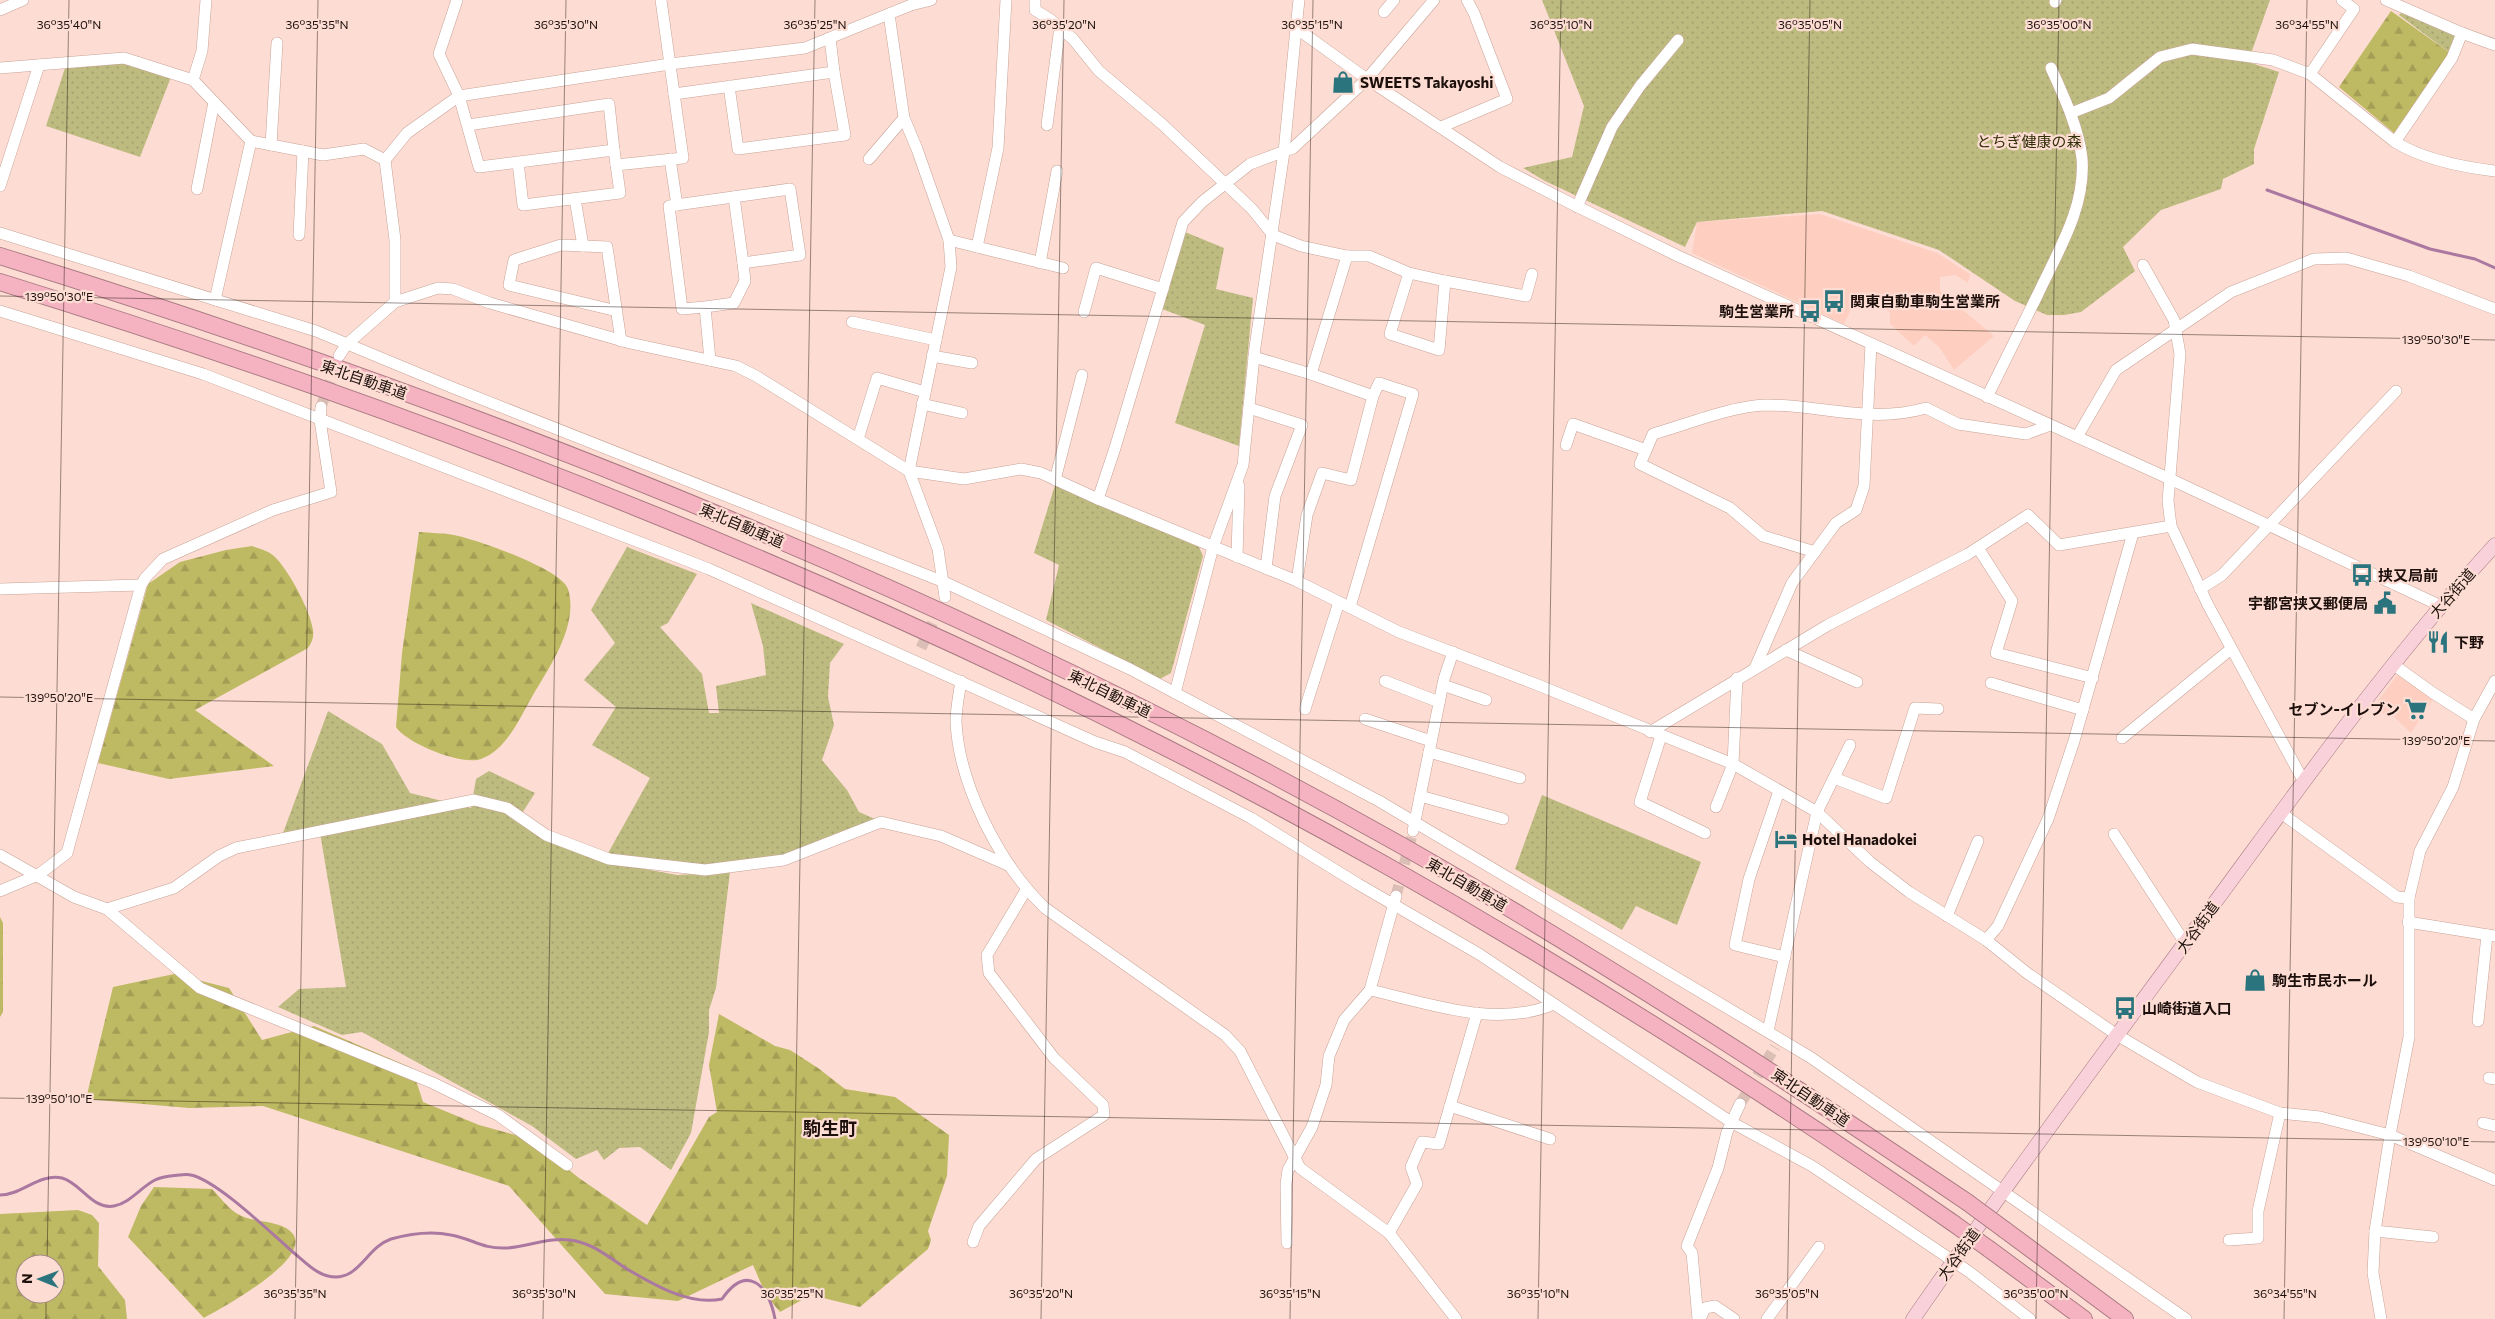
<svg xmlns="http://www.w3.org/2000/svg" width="2495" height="1319" font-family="Commissioner,'Noto Sans JP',sans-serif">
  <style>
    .built { fill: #fecfc0 }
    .grass { fill: url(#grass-dots) }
    .forest { fill: url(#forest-firs); fill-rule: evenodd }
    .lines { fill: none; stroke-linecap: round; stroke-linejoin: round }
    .stream { stroke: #aa78a0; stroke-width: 3 }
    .minor-tunnel { stroke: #dbbeb5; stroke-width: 11; stroke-dasharray: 11 5.5; stroke-linecap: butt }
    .minor-casing { stroke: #c8a297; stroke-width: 12 }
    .major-casing { stroke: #a97a82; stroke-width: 15 }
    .highway-casing { stroke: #a97a82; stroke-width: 18 }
    .minor { stroke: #fff; stroke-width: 11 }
    .major { stroke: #f9d1da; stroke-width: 14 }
    .highway { stroke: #f5b3c2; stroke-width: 16 }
    .highway-bridge-casing { stroke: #a97a82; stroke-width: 18; stroke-linecap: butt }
    .highway-bridge { stroke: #f5b3c2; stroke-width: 16 }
    .ticks { fill: none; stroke: #1d100c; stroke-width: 1; stroke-opacity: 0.45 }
    .labels { text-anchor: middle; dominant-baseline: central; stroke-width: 4.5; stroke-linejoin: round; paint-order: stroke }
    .poi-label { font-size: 15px; font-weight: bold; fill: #1d100c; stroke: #fdddd3; text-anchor: start }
    .park-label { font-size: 15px; fill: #322f09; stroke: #fdddd3 }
    .street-label { font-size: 15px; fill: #1d100c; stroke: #fdddd3 }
    .quarter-label { font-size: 18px; font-weight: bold; fill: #1d100c; stroke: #fdddd3 }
    .ticks-label { font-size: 12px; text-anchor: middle; fill: #1d100c; stroke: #fdddd3; stroke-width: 4.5; stroke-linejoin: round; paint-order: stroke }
  </style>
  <defs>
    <pattern id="grass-dots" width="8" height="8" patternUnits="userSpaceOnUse" patternTransform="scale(1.25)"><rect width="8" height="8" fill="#bebb81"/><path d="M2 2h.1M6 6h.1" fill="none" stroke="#a3a06e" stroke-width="1.8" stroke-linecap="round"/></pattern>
    <pattern id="forest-firs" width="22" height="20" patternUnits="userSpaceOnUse" patternTransform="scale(1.25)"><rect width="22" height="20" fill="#beb963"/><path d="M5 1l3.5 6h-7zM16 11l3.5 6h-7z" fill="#a39e55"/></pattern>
  </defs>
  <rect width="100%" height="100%" fill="#fdddd3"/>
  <g class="built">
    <path d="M1820 214 1937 253 1970 274 1968 283 1955 275 1940 277V291L1994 336 1954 370 1939 347 1925 335 1914 346 1890 324V312L1858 294 1844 324 1692 253 1697 222Z"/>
    <path d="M2399 673 2434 698 2411 733 2391 714 2381 713 2374 706Z"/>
  </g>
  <g class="grass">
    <path d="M1542 0H2270L2248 62 2279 72 2254 149V164L2223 179 2221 189 2161 210 2123 247 2135 271 2081 312 2064 315H2047L2015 301 1939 250 1822 211 1697 222 1685 247 1545 181 1523 168 1572 157 1584 106Z"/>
    <path d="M2401 13 2454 32 2457 39 2450 53 2399 15Z"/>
    <path d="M122 61 171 77 140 157 46 126 66 65Z"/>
    <path d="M1185 232 1224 248 1216 289 1253 298 1239 446 1175 423 1205 325 1162 309Z"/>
    <path d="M1055 485 1199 547 1203 556 1171 673 1160 679 1046 620 1059 565 1034 553Z"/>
    <path d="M627 547 697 574 668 623 660 627 702 674 709 713H719L716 686 766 675 763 646 751 603 844 644 830 663 828 697 834 725 822 760 847 790 859 812 875 819 772 862 721 866 607 855 650 778 592 745 616 707 584 680 615 643 591 610Z"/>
    <path d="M328 711 382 744 410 793 471 808 476 779 489 771 535 793 519 818 613 863 677 875 730 872 716 988 709 1010V1032L691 1133 671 1170 640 1147 619 1148 604 1160 597 1150 576 1159 532 1126 362 1032 342 1035 278 1007 299 989 346 987 319 827 283 833Z"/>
    <path d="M1542 795 1701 862 1677 925 1636 906 1622 930 1515 869Z"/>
  </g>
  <g class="forest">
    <path d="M2391 11 2450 53 2394 133 2339 87Z"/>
    <path d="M419 532C431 533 443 533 454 535 475 539 562 569 568 589 579 625 550 666 533 695 520 717 507 750 481 759 462 766 406 743 396 727L402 653Z"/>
    <path d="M252 546C260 549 270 551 276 558 290 573 310 610 313 630 314 637 312 642 308 648L195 710 274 766 169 779 98 763 148 584 180 562 226 550Z"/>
    <path d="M0 917 3 923V1012L0 1017Z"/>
    <path d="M174 974 229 988 262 1040 314 1026 412 1068 423 1102 479 1125 530 1139 579 1178 647 1225 709 1117 717 1112 709 1065 719 1014 775 1046 790 1050 818 1068 845 1089 895 1097 949 1135 947 1176 928 1231 931 1240 928 1249 860 1307 811 1295 780 1312 766 1295 753 1265 678 1301 605 1294 509 1186 263 1106 189 1108 86 1099 113 987Z"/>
    <path d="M154 1187 212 1189C219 1196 227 1207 236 1213 249 1222 270 1220 284 1227 331 1250 220 1309 204 1318L128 1237 141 1206Z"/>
    <path d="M78 1210 92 1215 99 1223 98 1266 125 1300 127 1319H0V1214ZM25 1264H55V1294H25Z"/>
  </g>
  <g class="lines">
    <g class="stream">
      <path d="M2267 190 2430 249 2475 259 2495 268"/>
      <path d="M0 1195C22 1195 39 1173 62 1178 81 1183 92 1210 114 1206 130 1203 141 1187 155 1180 163 1176 170 1176 179 1175 182 1175 187 1174 191 1175 218 1181 272 1234 294 1253 304 1261 315 1273 328 1276 359 1283 365 1248 391 1239 409 1234 432 1231 451 1235 473 1239 482 1249 506 1248 528 1247 547 1237 570 1240 593 1243 608 1257 627 1269 654 1285 690 1306 722 1299 747 1263 769 1285 775 1319"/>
    </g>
    <g class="minor-tunnel">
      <path d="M321 407 337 362"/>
      <path d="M921 648 941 605"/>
      <path d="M1396 896 1413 831"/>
      <path d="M1740 1104 1775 1047"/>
    </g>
    <defs>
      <g id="minor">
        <path d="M457 0 439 54 459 96 479 167 614 150 620 193 523 205 518 162"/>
        <path d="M1035 0V10L1051 20 1073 39 1099 71 1162 124 1252 209 1273 235 1301 246 1347 256H1369L1409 273 1445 281 1439 350 1390 334 1409 273"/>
        <path d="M1299 0 1296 28 1367 79 1500 167 1572 204 1678 256 2170 479 2441 606"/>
        <path d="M1434 0 1367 79 1293 148 1250 164 1202 202 1183 222 1115 448 1098 499 1297 581 1399 632 1538 685 1733 764 1817 812 1870 862 1909 892 1986 940 2027 973 2117 1035 2197 1082 2280 1113 2320 1117 2390 1135 2495 1180"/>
        <path d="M2386 0 2462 33 2452 58 2395 142"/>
        <path d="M2055 2 2056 0"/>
        <path d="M0 10 23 0"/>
        <path d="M1384 12 1394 0"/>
        <path d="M889 14 904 118 917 149 949 240"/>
        <path d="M2462 33 2495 45"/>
        <path d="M830 38 834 72"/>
        <path d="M0 68 124 58 193 80 251 141 323 155 364 149 385 160 407 133 459 96 670 64 805 48 911 5 931 0"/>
        <path d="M2310 74 2354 9 2342 0"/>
        <path d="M193 80 202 51 206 0"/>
        <path d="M674 94 834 72 845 135 738 149 729 86"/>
        <path d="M2071 113 2109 98 2160 57 2192 49 2273 60 2310 74 2395 142C2424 160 2462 167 2495 171"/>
        <path d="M468 125 609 104 614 150"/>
        <path d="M1047 125 1060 27"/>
        <path d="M1441 127 1507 99 1474 13 1467 0"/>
        <path d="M271 145 277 43"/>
        <path d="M670 159 677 205"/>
        <path d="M869 159 904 118"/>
        <path d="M616 165 683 158 661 0"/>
        <path d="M0 186 39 65"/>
        <path d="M197 189 214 102"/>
        <path d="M734 197 743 263"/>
        <path d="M575 199 583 246"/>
        <path d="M1577 207 1612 127 1640 86 1678 40"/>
        <path d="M0 233 316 331 451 387 944 582 1130 669 1379 801 1810 1057 2186 1319"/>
        <path d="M299 235 303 151"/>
        <path d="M977 247 1063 268"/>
        <path d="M1040 263 1057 171"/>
        <path d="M1445 281 1526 296 1532 274"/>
        <path d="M215 300 251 141"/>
        <path d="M395 302 438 288 453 289 490 303 630 343 736 366 756 376 909 471 964 479 1021 469 1041 473 1098 499"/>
        <path d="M705 307 734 303 745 281 743 263 800 255 790 189 669 206 682 309 705 307 710 360"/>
        <path d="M0 311 203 374 709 569 1095 742 1125 752 1251 818 1358 884 1479 954 1731 1122 1812 1166 1968 1271 2030 1319"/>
        <path d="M617 311 509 285 514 260 561 245 607 247 621 341"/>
        <path d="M1084 312 1096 268 1163 289"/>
        <path d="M852 322 936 340"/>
        <path d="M339 356 346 345 395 302V240L385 160"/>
        <path d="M932 356 972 363"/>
        <path d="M1254 357 1311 374 1347 256"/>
        <path d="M1311 374 1373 396"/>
        <path d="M1987 397C2004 362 2021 328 2038 294 2058 251 2086 207 2082 158 2078 126 2064 97 2051 68"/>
        <path d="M922 404 962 413"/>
        <path d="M1249 408 1302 425 1275 496 1266 568"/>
        <path d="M2077 437 2116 370 2231 292 2314 259 2346 258 2409 276 2495 309"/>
        <path d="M858 439 877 378 925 392"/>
        <path d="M1566 445 1573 424 1646 450"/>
        <path d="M1055 480 1082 375"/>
        <path d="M2171 526 2208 605 2304 782"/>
        <path d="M1978 548 2012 601 1996 653 2093 678"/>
        <path d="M1815 552 1763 536 1730 508 1640 464 1653 434C1688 424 1731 406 1767 405 1822 405 1870 424 1926 408L1958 424 2026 434 2050 425"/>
        <path d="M1237 557 1239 486"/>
        <path d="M1297 581 1307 515 1322 473 1351 480 1373 396 1379 383 1413 394 1350 607"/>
        <path d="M0 589 141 585"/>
        <path d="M2200 589 2222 575 2396 391"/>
        <path d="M945 597 938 549 909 471 951 267 949 240 977 247 998 148 1006 0"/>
        <path d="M1786 650 1857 682"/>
        <path d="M2394 665 2433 693 2474 719"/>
        <path d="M1755 668 1792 583 1836 523 1856 510 1864 486 1871 344"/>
        <path d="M961 681C959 694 956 708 956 722 959 785 1000 865 1045 908L1225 1035 1240 1051 1300 1168 1389 1233 1456 1319"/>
        <path d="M1385 681 1439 702"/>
        <path d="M1991 683 2083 710"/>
        <path d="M1443 685 1486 700"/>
        <path d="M1175 693 1213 547 1243 465 1255 347 1284 152 1296 28"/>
        <path d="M1305 709 1339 602"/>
        <path d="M1365 719 1431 741"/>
        <path d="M1650 732 1828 625 1968 554 2028 515 2059 545 2171 526 2168 501 2180 354 2174 320 2143 265"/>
        <path d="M1661 736 1640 802 1705 833"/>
        <path d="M2122 738 2231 649"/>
        <path d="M1429 752 1520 778"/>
        <path d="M1834 778 1886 798 1915 708 1938 709"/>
        <path d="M1779 791 1749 879 1735 945 1785 957"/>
        <path d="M1420 796 1503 819"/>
        <path d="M1716 807 1733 764 1737 678"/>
        <path d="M2281 813 2397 897 2409 898"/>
        <path d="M1413 831 1444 679 1453 652"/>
        <path d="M2114 834 2185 943"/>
        <path d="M0 855 74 897 107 909 200 988 433 1083 498 1115 567 1165"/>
        <path d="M0 891 38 875 67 853 141 585 146 577 163 559 273 510 331 492 320 420 321 407"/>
        <path d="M107 909 174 888 219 856 236 848 474 800 507 808 546 835 609 859 705 870 784 860 881 822 941 836 1010 866"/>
        <path d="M1947 916 1978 841"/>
        <path d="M2408 922 2495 936"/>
        <path d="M1986 940 1998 926 2048 819 2074 741 2133 533"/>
        <path d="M1370 990C1428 1003 1496 1029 1554 1004"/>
        <path d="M2478 1021 2487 935"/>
        <path d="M1768 1031 1817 812 1850 745"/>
        <path d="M2489 1078 2495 1079"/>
        <path d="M1450 1106 1550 1139"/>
        <path d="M2483 1123 2495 1126"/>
        <path d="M2375 1231 2433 1237"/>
        <path d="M1389 1233 1417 1184 1411 1167 1422 1142 1439 1144 1477 1013"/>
        <path d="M2229 1240 2258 1238V1211L2280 1113"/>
        <path d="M973 1242 979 1226 1036 1159 1104 1115 1103 1105 1054 1058 989 973 987 955 1026 890"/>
        <path d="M1287 1243 1286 1184 1288 1170 1312 1127 1326 1085 1329 1056 1344 1020 1370 990 1396 896"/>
        <path d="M1698 1319 1692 1253 1687 1246 1718 1168 1727 1132 1740 1104"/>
        <path d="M1700 1319 1705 1308 1715 1306 1734 1319"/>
        <path d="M1767 1319 1819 1247"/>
        <path d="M2381 1319 2373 1273 2375 1231 2390 1135 2409 1037V898L2420 851 2453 787 2474 719 2495 681"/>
      </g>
      <path id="major" d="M1913 1319C2010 1179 2112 1042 2213 905 2303 783 2392 657 2495 545"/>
      <g id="highway">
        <path d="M0 256C483 406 958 596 1399 844 1594 955 1782 1077 1967 1202"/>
        <path d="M0 282C477 430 953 621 1389 867 1582 976 1770 1096 1953 1223"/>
        <path d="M2005 1230 2125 1319"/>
        <path d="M1989 1249 2084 1319"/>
      </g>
    </defs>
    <use href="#minor" class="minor-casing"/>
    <use href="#major" class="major-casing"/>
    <use href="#highway" class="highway-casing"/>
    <use href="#minor" class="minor"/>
    <use href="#major" class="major"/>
    <use href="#highway" class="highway"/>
    <defs>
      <g id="highway-bridge">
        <path d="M1967 1202 2005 1230"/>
        <path d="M1953 1223 1989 1249"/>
      </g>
    </defs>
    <use href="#highway-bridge" class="highway-bridge-casing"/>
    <use href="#highway-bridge" class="highway-bridge"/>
  </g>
  <path class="ticks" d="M0 296 2495 340M0 697 2495 741M0 1098 2495 1142M47 1264 69 0M46 1319V1294M295 1319 318 0M543 1319 566 0M792 1319 815 0M1041 1319 1064 0M1290 1319 1313 0M1538 1319 1561 0M1787 1319 1810 0M2036 1319 2059 0M2284 1319 2307 0"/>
  <defs>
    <symbol id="shop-bare" viewBox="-9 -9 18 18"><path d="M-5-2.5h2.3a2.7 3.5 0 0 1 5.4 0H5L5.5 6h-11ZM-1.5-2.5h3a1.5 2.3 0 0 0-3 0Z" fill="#2b747d" stroke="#fdddd3" stroke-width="2.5" paint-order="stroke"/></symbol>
    <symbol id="bus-bare" viewBox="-9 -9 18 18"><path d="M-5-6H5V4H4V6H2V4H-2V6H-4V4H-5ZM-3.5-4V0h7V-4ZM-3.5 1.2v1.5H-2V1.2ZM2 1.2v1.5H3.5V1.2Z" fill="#2b747d" stroke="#fdddd3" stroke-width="2.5" paint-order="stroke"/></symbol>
    <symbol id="civic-bare" viewBox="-9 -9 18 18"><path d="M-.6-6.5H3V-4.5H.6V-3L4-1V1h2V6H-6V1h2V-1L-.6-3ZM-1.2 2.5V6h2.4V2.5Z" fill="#2b747d" stroke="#fdddd3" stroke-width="2.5" paint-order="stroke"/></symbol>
    <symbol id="restaurant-bare" viewBox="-9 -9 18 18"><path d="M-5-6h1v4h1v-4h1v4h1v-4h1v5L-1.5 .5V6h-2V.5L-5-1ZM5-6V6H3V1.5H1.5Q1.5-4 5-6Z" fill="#2b747d" stroke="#fdddd3" stroke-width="2.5" paint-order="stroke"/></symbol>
    <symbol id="supermarket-bare" viewBox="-9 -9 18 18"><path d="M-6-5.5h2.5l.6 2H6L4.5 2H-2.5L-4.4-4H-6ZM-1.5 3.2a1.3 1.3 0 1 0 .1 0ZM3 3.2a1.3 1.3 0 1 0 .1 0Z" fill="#2b747d" stroke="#fdddd3" stroke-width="2.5" paint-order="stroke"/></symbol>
    <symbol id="hotel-bare" viewBox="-9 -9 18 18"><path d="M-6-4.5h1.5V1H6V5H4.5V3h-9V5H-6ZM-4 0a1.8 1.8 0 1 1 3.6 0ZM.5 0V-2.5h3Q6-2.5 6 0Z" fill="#2b747d" stroke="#fdddd3" stroke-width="2.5" paint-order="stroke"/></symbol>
  </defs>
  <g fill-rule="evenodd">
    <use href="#shop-bare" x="1327" y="66" width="32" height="32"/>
    <use href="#bus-bare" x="1818" y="285" width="32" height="32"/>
    <use href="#bus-bare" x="1794" y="295" width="32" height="32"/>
    <use href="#bus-bare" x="2346" y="559" width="32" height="32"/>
    <use href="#civic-bare" x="2369" y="587" width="32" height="32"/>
    <use href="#restaurant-bare" x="2422" y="626" width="32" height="32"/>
    <use href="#supermarket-bare" x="2400" y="693" width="32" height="32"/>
    <use href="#hotel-bare" x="1770" y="823" width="32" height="32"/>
    <use href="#shop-bare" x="2239" y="964" width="32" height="32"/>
    <use href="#bus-bare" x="2109" y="992" width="32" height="32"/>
  </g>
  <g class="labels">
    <g class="poi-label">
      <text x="1360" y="82">SWEETS Takayoshi</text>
      <text x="1850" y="301">関東自動車駒生営業所</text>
      <text x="1794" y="311" text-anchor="end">駒生営業所</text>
      <text x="2378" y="575">挟又局前</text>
      <text x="2368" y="603" text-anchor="end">宇都宮挟又郵便局</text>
      <text x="2454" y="642">下野</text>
      <text x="2400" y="709" text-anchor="end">セブン-イレブン</text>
      <text x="1802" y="839">Hotel Hanadokei</text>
      <text x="2272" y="980">駒生市民ホール</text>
      <text x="2142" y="1008">山崎街道入口</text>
    </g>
    <g class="park-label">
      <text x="2029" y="141">とちぎ健康の森</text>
    </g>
    <g class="street-label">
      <text transform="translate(364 379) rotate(19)">東北自動車道</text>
      <text transform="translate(742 525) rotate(23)">東北自動車道</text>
      <text transform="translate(2452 593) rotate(-49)">大谷街道</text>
      <text transform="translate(1110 693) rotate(26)">東北自動車道</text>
      <text transform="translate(1467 884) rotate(30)">東北自動車道</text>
      <text transform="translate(2197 927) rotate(-54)">大谷街道</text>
      <text transform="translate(1811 1097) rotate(34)">東北自動車道</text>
      <text transform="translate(1958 1254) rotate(-54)">大谷街道</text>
    </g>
    <g class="quarter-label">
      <text x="830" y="1128">駒生町</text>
    </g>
  </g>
  <g class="ticks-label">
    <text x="69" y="29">36°35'40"N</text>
    <text x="317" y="29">36°35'35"N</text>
    <text x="566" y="29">36°35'30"N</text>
    <text x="815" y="29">36°35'25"N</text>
    <text x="1064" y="29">36°35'20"N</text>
    <text x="1312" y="29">36°35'15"N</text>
    <text x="1810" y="29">36°35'05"N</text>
    <text x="1561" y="29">36°35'10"N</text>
    <text x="2059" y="29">36°35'00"N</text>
    <text x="2307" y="29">36°34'55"N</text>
    <text x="59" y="301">139°50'30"E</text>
    <text x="2436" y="344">139°50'30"E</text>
    <text x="59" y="702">139°50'20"E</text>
    <text x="2436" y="745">139°50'20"E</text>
    <text x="59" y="1103">139°50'10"E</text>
    <text x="2436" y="1146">139°50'10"E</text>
    <text x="295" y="1298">36°35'35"N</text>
    <text x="544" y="1298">36°35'30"N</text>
    <text x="792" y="1298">36°35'25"N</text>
    <text x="1041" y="1298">36°35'20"N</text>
    <text x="1290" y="1298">36°35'15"N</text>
    <text x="1538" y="1298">36°35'10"N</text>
    <text x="1787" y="1298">36°35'05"N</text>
    <text x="2036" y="1298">36°35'00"N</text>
    <text x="2285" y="1298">36°34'55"N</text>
  </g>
  <g transform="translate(40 1279) rotate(271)"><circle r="24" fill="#fdddd3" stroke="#a38b83"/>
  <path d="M0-4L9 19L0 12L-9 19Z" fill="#2b747d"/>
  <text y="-8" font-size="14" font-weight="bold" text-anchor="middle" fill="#1d100c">N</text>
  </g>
</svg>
